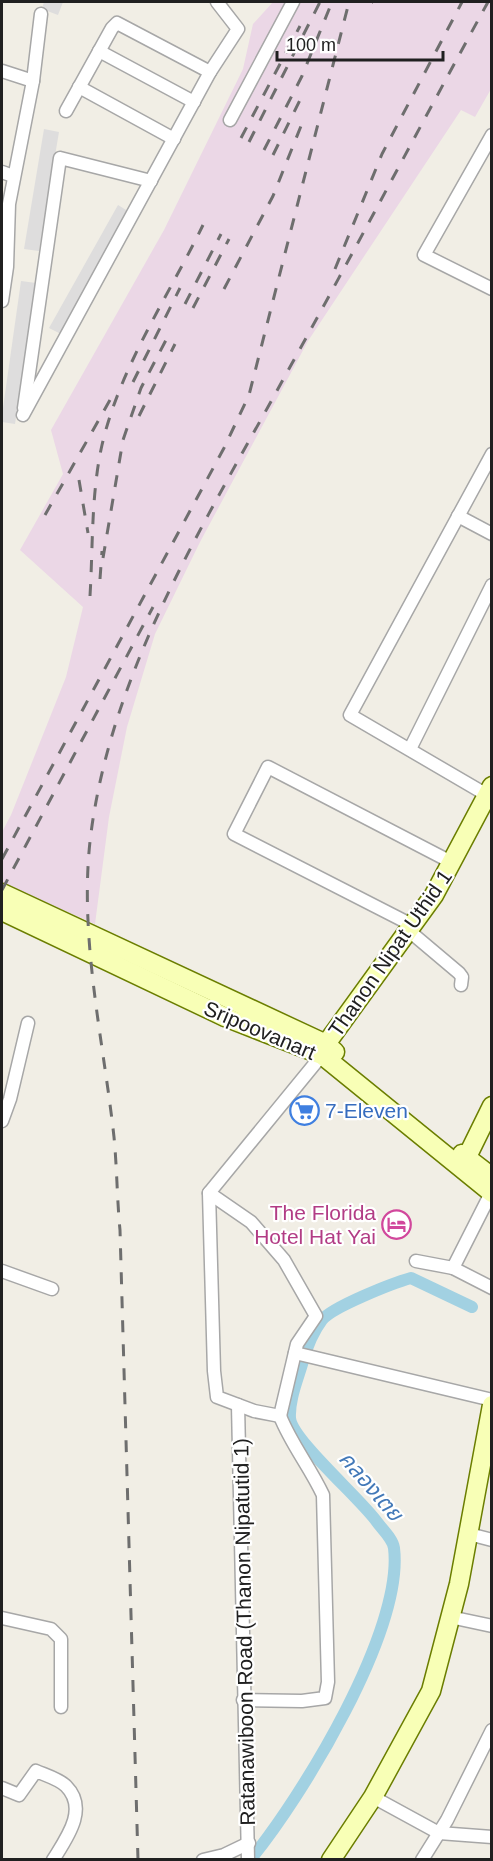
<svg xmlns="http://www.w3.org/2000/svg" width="493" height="1861" font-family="Helvetica,'Noto Sans Thai',sans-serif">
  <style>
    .residential { fill: #dedddd }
    .industrial { fill: #ebd7e6 }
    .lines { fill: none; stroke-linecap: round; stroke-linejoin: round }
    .canal { stroke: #a2d1e2; stroke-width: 12 }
    .street-casing { stroke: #a7a7a7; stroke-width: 15 }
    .secondary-casing { stroke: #6b7e00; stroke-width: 21 }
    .street { stroke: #fff; stroke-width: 12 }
    .secondary { stroke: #f8ffb6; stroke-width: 18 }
    .rail { stroke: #6e6e6e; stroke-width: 3; stroke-dasharray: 12 12; stroke-linecap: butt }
    .labels { text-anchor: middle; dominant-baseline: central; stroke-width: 4.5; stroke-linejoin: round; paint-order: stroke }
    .street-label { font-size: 21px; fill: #202020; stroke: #fff }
    .shop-label { font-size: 21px; fill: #366cbe; stroke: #fff; text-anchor: start }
    .hotel-label { font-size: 21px; fill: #b23c85; stroke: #fff; text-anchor: end }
    .water-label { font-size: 22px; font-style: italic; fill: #4379b8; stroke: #fff }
  </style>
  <rect width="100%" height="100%" fill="#f1eee5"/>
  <g class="residential">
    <path d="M44 2H63L58 15 42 9Z"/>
    <path d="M44 129 59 132 39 251 24 249Z"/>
    <path d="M118 205 131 213 63 335 49 328Z"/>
    <path d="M21 281 36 283 15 424 2 422V415Z"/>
  </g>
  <path class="industrial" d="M273 2H491V89L475 117 461 110 308 341 200 542 155 634 127 727 109 817 95 924 2 883V832L11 815 66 677 83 607 20 550 63 474 51 430 164 230 243 69 253 24Z"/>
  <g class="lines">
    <path class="canal" d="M250 1860C302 1797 404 1630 394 1548 393 1539 382 1529 377 1522 361 1499 292 1440 290 1418 289 1399 298 1379 303 1361 307 1347 313 1332 322 1320 332 1307 393 1283 411 1278L472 1307"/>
    <defs>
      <g id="street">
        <path d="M99 51 194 102"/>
        <path d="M2 71 33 81"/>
        <path d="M79 87 174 139"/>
        <path d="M66 111 112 28 117 23 210 72"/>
        <path d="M230 120 293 2"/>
        <path d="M492 135 424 255 492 289"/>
        <path d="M2 172 13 176"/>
        <path d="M2 301 7 267 9 204 33 81 41 14"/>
        <path d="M24 408 60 158 151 181"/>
        <path d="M23 415 210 72 238 29 217 2"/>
        <path d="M458 516 492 534"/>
        <path d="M410 749 492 585"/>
        <path d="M487 795 350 715 492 454"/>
        <path d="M412 925 234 834 268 767 453 863"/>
        <path d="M408 930 459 973 462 977 461 985"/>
        <path d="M2 1121 10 1099 28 1023"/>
        <path d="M209 1193 251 1222 284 1260 316 1316 297 1344 280 1416"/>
        <path d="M416 1261 453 1268 492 1288"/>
        <path d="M453 1268 491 1193"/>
        <path d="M2 1271 52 1289"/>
        <path d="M295 1353 492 1400"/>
        <path d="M238 1405 248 1860"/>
        <path d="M280 1416 254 1411 217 1397 214 1371 209 1193 322 1055"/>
        <path d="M469 1534 492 1540"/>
        <path d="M450 1617 492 1626"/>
        <path d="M2 1618 51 1629 61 1639V1707"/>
        <path d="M243 1700 302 1701 325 1698 328 1682 323 1495C310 1467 291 1444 280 1416"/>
        <path d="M2 1788 19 1795 36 1771C45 1775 59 1779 66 1786 89 1809 66 1839 53 1860"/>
        <path d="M373 1797 439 1833 492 1837"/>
        <path d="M203 1860 224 1855 249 1843"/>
        <path d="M422 1860 447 1820 492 1730"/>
      </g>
      <g id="secondary">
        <path d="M2 893 326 1044 335 1052"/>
        <path d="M2 911 225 1017 322 1055 492 1193"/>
        <path d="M323 1053 326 1044 434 895 492 786"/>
        <path d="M462 1154 492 1177"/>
        <path d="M462 1167 492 1106"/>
        <path d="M331 1860 373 1797 431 1691 459 1584 492 1405"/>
      </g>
    </defs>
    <use href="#street" class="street-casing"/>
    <use href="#secondary" class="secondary-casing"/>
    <use href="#street" class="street"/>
    <use href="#secondary" class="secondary"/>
    <g class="rail">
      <path d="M372 2H373"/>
      <path d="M241 138 300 26"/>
      <path d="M249 142 320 2"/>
      <path d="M264 150 302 76 332 2"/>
      <path d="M273 155 301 98"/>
      <path d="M335 269 382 154 462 2"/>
      <path d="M224 289 273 196 301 126"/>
      <path d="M185 304 221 234"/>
      <path d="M193 308 229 239"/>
      <path d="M133 382 180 288"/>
      <path d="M139 416 175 344"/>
      <path d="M79 480 88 533"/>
      <path d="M45 515 110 400"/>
      <path d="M103 558 123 440 141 388 166 340"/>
      <path d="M100 579 102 551"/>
      <path d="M90 596C93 547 91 494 102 445 120 367 168 297 203 225"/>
      <path d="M2 859 224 448 249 395 349 2"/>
      <path d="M2 890 153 607"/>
      <path d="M138 1860 120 1230C117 1199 117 1168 114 1137 103 1037 78 934 91 833 113 666 206 521 285 376 354 252 420 126 488 2"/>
    </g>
  </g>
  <defs>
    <symbol id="supermarket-ring" viewBox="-11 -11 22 22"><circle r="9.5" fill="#fff" stroke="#3f7fe0" stroke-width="1.5"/><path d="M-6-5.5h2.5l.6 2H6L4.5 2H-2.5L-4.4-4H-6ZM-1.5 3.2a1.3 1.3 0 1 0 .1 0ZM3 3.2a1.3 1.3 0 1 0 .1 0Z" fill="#3f7fe0"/></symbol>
    <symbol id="hotel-ring" viewBox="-11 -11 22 22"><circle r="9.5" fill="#fff" stroke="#d1479c" stroke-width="1.5"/><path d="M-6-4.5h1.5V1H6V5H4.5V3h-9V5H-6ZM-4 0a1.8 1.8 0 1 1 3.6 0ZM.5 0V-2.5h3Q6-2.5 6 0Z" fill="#d1479c"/></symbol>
  </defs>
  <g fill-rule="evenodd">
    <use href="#supermarket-ring" x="288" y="1094" width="33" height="33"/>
    <use href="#hotel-ring" x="380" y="1208" width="33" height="33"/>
  </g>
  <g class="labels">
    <g class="street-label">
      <text transform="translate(390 953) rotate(-55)">Thanon Nipat Uthid 1</text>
      <text transform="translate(260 1030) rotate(23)">Sripoovanart</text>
      <text transform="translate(244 1632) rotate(-91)">Ratanawiboon Road (Thanon Nipatutid 1)</text>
    </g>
    <g class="shop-label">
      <text x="325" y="1110">7-Eleven</text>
    </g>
    <g class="hotel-label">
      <text x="376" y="1212">The Florida<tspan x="376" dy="24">Hotel Hat Yai</tspan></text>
    </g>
    <g class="water-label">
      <text transform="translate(371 1486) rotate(49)">คลองเตย</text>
    </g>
  </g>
  <rect width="493" height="1861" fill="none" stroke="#202020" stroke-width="6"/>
  <path d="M277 51v9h166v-9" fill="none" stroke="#202020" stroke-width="3"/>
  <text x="286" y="51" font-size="18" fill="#202020" stroke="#ffffff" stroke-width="4.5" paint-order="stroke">100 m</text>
</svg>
